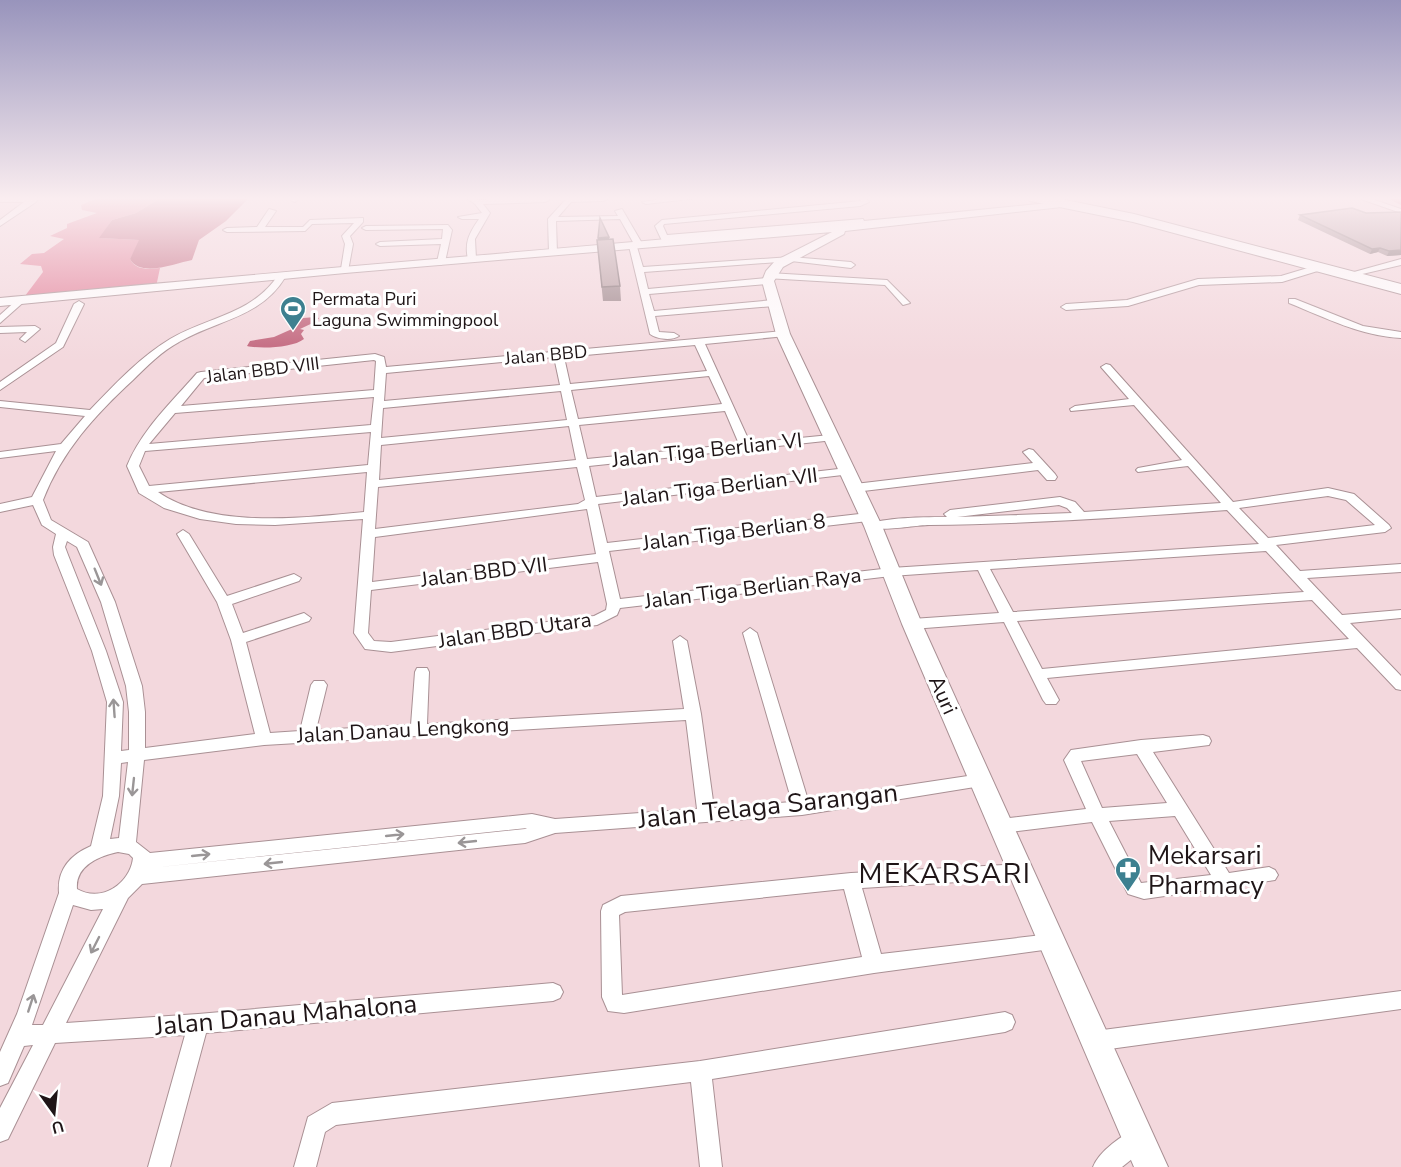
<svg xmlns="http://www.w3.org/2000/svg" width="1401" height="1167" font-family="'Nunito Sans',sans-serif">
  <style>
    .forest { fill: #e28199 }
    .water { fill: #c1647b }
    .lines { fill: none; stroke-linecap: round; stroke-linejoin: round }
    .river { fill: #c1647b; fill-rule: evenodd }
    .street-casing { stroke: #a99094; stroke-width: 2 }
    .secondary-casing { stroke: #a99094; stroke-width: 2 }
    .highway-casing { stroke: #a99094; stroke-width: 2 }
    .street { fill: #fff; fill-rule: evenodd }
    .secondary { fill: #fff; fill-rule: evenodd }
    .highway { fill: #fff; fill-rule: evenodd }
    .wall { fill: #9c868a }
    .shaded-wall { fill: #7f6d70 }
    .building { fill: #b59ca0; stroke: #7f6d70; stroke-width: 1.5 }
    .oneway { stroke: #9a9697 }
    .labels { text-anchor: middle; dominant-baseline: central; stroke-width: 6; stroke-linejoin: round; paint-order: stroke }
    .far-poi-label { font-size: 18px; fill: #1f1517; stroke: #fff; text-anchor: start }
    .far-street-label { font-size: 18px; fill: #1f1517; stroke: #fff }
    .street-label { font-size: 21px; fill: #1f1517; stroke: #fff }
    .near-street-label { font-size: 26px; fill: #1f1517; stroke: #fff }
    .near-poi-label { font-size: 26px; fill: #1f1517; stroke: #fff; text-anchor: start }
    .near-quarter-label { font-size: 28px; letter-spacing: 1.5px; fill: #1f1517; stroke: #fff }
  </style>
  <rect width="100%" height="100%" fill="#f3d8dd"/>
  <path class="forest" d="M100 197H162L136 213 112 220 100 238 140 240 130 259C136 271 149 269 160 268L156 287 22 300 43 272 41 266 20 264 32 254 44 253 64 239 50 236 67 228V224L97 213 82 210 81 205Z"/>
  <g class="water">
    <path d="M162 197H246L247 200 226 221 199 240 192 260C176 263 140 278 130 259L139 240 99 238 112 220 136 213Z"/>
    <path d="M316 317 319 318 317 321 300 329 304 330 301 334 304 339C293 348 260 349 247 346L250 341 274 337 292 329 291 326 303 318Z"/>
  </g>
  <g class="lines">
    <path class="river" d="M1385 197H1401V205Z"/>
    <defs>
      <g id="street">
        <path d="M39 197 36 202 0 226V220L24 202H0V198Z"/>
        <path d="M293 197H301L295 202 291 200Z"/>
        <path d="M465 197 479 200 545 198 549 200 545 202 483 204 490 213 475 239 476 259 472 261 468 259C464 242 470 232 479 219H462L458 217 482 213 475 204Z"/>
        <path d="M568 197 607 199 603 201 571 202 558 217 618 216 615 211 622 209 643 245 637 247 643 267 791 257 851 262 855 265 851 268 791 261 644 272 648 289 768 278 772 281 768 284 649 294 654 311 774 300 778 303 774 306 655 316 659 332 674 333 679 336C672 341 656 339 650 334L629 246 634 244 620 219 556 221 557 253 553 255 549 253 548 219Z"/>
        <path d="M675 197H706L646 204 642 202Z"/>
        <path d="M858 197H865L869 202 860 206 664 224 663 226 667 235 863 219 864 221 860 223 670 240 671 243 667 245 663 243 655 226 662 220 861 201Z"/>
        <path d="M1355 197H1366L1401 209V213Z"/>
        <path d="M269 209 276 211 265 227H303L310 220 363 218V222L350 236 353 244 348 271 341 269 345 244 342 236 354 223 312 224 305 231 227 232 223 230 227 228 257 227Z"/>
        <path d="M448 225 452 230 445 262 441 265 437 262 441 244 380 246 376 244 380 242 442 239 443 229 366 230 362 228 366 226Z"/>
        <path d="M1401 259V265L1358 275 1354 272Z"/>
        <path d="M1321 264 1324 265V269L1282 282 1199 285 1128 306 1066 310 1061 307 1066 304 1127 300 1198 279 1281 276Z"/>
        <path d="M769 273 887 280 910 303 903 305 885 285 766 278 765 276Z"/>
        <path d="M279 274 286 276C261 318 219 319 179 342 162 351 147 366 133 380 95 415 62 451 43 500L51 520 88 542 115 602 142 686 145 712V748L255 734 231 640 217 602 177 534 183 530 189 534 227 596 294 574 301 578 299 581 232 604 243 633 304 613 311 618 309 621 246 642 270 733 300 731 311 685 314 681H324L327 685 316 730 411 725 415 672 417 668H427L429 672 427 724 684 709 673 641 680 636 687 641 701 714 714 808 792 802 743 633 750 628 757 633 808 800 981 774 987 776 989 780 987 784 981 786 802 815 555 833 525 843 142 884 128 898 66 1023 198 1014 553 983 560 986 563 992 560 998 553 1001 206 1033 170 1167H148L185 1035 55 1043 8 1139 0 1142V1108L33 1045 24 1046 8 1083 0 1086V1052L17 1014 59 893C57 870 70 855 91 846L103 796 107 702 92 651 54 555 53 547 56 534 42 525 33 505 0 512V504L32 497 56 451 0 458V452L61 444 85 416 0 407V401L90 410C114 385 140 357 170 339 209 316 252 315 279 274ZM67 541 77 547 101 602 126 686 129 712V750L121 751 123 702 106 651 68 555 65 547ZM686 720 697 809 555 819 532 814 150 853 136 842 144 760 264 745ZM128 762 119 838 110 839 119 796 121 763ZM527 828 525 829 150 868ZM118 852 129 854 133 858C130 884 101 903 77 889 75 866 99 856 118 852ZM73 905 91 910 103 909 43 1025H32Z"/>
        <path d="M19 298 26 300 0 323V315Z"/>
        <path d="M1289 299H1295L1363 326 1401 332V338C1361 336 1326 318 1289 303Z"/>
        <path d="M79 301 84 304 63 347 0 390V382L56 343 74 304Z"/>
        <path d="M35 326 40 329 25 342 20 339 27 332 0 333V327Z"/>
        <path d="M783 331 788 334 786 336 705 344 750 443 830 435 836 438 834 440 589 466 596 497 847 468 853 472 851 474 598 504 607 543 868 513 874 517 868 521 609 551 620 599 891 568 1259 544 1227 510C1127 517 1029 524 929 525 916 525 874 533 867 526 877 517 931 517 947 517L944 514 950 510 1060 497 1075 502 1084 512 1221 503 1188 466 1138 472 1136 470 1138 468 1182 460 1134 405 1071 411 1070 409 1075 406 1129 399 1101 367 1106 364 1110 365 1233 502 1328 488 1354 494 1389 525 1391 528 1385 532 1276 545 1300 571 1401 564V572L1307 578 1342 615 1401 610V618L1350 623 1401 676V690L1396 689 1357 648 1047 678 1059 700 1056 704H1046L1043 700 1004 622 912 629 905 624 912 619 999 613 978 570 891 576 620 608 617 615 597 625 391 652 365 649 354 633 363 519 275 525 236 524 200 519 164 508 139 493 127 466C142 429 172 402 197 373L201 372 375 354 384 357 386 367ZM695 345 707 371 570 384 564 357ZM554 357 560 385 384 401 386 373ZM374 360 376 361 374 390 181 406 204 378ZM709 376 722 404 578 419 571 390ZM561 391 567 420 381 438 383 408ZM374 397 371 425 149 444 175 413ZM725 411 739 444 587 459 579 425ZM569 426 576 460 379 480 381 445ZM371 432 368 465 149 486 139 466 145 451ZM577 467 585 500 578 504 375 529 378 487ZM367 472 364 512C301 518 212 529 158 492ZM1328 496 1346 500 1375 525 1268 538 1239 508ZM1059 505 1067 508 1072 513 957 517ZM587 509 596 554 372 582 375 537ZM1266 551 1304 592 1013 612 990 569ZM598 562 607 604 606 610 594 616 391 642 374 641 368 633 371 590ZM1312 600 1349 639 1042 669 1017 621Z"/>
        <path d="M1029 449 1033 450 1055 474 1057 477 1055 480H1047L1038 470 855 492 849 488 855 484 1033 463 1023 452Z"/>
        <path d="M1203 735 1209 737 1211 741 1209 745 1153 752 1229 873 1269 867 1275 870 1278 875 1275 880 1144 899 1128 894 1092 822 1001 833 995 831 992 826 995 821 1001 819 1086 809 1064 760 1071 750 1141 740ZM1137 754 1167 803 1102 808 1081 761ZM1175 816 1211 875 1141 883 1109 821Z"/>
        <path d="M1021 864 1027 866 1030 871 1027 876 1021 878 862 888 881 954 1051 934 1058 936 1061 942 1058 948 874 973 624 1013 608 1011 602 997 601 911 603 905 621 896 851 873ZM844 889 862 957 622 995 619 915 625 912Z"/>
        <path d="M1401 991V1009L1095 1051 1088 1048 1085 1041 1088 1034 1095 1031Z"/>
        <path d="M1005 1012 1012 1015 1015 1022 1012 1029 1005 1032 712 1079 722 1167H700L691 1082 336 1125 325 1132 316 1167H294L308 1117 332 1103 700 1061Z"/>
        <path d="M1139 1128 1147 1131 1150 1139 1147 1147 1122 1167H1093C1099 1151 1123 1134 1139 1128Z"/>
      </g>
      <path id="secondary" d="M1067 201 1071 202V206L845 231 844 234 783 267 774 281 790 334 882 526 922 624 1168 1167H1134L902 624 864 526 776 334 762 281 766 271 775 261 832 232 345 273 0 306V298C356 264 712 238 1067 201Z"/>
      <path id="highway" d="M1024 197H1051L1134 214 1401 284V294L1133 222 1030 201Z"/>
    </defs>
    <use href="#street" class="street-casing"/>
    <use href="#secondary" class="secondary-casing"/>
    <use href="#highway" class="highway-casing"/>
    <use href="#street" class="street"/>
    <use href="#secondary" class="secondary"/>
    <use href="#highway" class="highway"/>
  </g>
  <g class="wall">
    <path d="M1300 215 1401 255 1387 256 1378 252 1370 254 1298 220Z"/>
    <path d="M609 237 620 286 621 301H603L597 240H598V238Z"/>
  </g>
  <g class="shaded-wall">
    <path d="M609 237V242L598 243V238Z"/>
    <path d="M1380 248 1378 252 1370 254 1372 249Z"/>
    <path d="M1401 250V255L1387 256 1389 251Z"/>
  </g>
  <g class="building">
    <path d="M1352 208 1366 213 1401 212V250L1389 251 1380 248 1372 249 1300 215Z"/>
    <path d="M600 218 609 237 598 238Z"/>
    <path d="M613 239 620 286 602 287 597 240Z"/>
  </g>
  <defs><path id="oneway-shaft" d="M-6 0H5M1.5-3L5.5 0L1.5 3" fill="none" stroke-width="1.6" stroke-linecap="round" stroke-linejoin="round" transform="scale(1.5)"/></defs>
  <g class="oneway">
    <use href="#oneway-shaft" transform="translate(98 577) rotate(68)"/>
    <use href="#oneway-shaft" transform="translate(114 708) rotate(-94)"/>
    <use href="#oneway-shaft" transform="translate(133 787) rotate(96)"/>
    <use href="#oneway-shaft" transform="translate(395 835) rotate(-6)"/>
    <use href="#oneway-shaft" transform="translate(467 842) rotate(174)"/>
    <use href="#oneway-shaft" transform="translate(201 855) rotate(-6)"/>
    <use href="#oneway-shaft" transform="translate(273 863) rotate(174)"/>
    <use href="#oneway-shaft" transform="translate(95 945) rotate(117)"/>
    <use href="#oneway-shaft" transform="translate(31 1003) rotate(-72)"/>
  </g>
  <linearGradient id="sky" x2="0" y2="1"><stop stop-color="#9894bc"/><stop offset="0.55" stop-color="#faedf0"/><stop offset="1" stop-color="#faedf0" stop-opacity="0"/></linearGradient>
  <rect width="1401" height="361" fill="url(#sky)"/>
  <defs>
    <symbol id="stadium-pin" viewBox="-11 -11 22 30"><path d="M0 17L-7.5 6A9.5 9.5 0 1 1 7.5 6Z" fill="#3d8090" stroke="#fff"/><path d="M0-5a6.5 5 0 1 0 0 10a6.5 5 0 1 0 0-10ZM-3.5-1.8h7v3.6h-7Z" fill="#fff"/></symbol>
    <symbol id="pharmacy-pin" viewBox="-11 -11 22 30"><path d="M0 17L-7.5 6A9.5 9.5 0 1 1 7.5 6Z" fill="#3d8090" stroke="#fff"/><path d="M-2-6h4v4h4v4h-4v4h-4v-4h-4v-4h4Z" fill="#fff"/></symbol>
  </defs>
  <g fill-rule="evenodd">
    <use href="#stadium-pin" x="278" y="294" width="30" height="40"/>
    <use href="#pharmacy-pin" x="1113" y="855" width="30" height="40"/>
  </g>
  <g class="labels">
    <g class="far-poi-label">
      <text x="312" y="299">Permata Puri<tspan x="312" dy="21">Laguna Swimmingpool</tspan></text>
    </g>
    <g class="far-street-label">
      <text transform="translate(546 355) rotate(-5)">Jalan BBD</text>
      <text transform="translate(263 370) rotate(-7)">Jalan BBD VIII</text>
    </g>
    <g class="street-label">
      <text transform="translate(707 450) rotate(-6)">Jalan Tiga Berlian VI</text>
      <text transform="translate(720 487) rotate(-7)">Jalan Tiga Berlian VII</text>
      <text transform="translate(734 532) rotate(-7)">Jalan Tiga Berlian 8</text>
      <text transform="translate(484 572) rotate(-7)">Jalan BBD VII</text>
      <text transform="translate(753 588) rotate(-7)">Jalan Tiga Berlian Raya</text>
      <text transform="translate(515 630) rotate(-8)">Jalan BBD Utara</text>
      <text transform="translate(943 695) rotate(66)">Auri</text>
      <text transform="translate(403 730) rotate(-3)">Jalan Danau Lengkong</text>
    </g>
    <g class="near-street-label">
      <text transform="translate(768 806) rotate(-6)">Jalan Telaga Sarangan</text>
      <text transform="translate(286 1015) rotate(-5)">Jalan Danau Mahalona</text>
    </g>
    <g class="near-poi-label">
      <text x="1148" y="855">Mekarsari<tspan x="1148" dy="30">Pharmacy</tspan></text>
    </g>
    <g class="near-quarter-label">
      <text x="945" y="874">MEKARSARI</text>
    </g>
  </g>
  <g transform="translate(54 1113) rotate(165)" stroke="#ffffff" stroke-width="4.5" paint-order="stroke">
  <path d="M0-4.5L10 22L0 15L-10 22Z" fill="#1f1517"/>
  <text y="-9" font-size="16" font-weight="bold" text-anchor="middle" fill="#1f1517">U</text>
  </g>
</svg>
